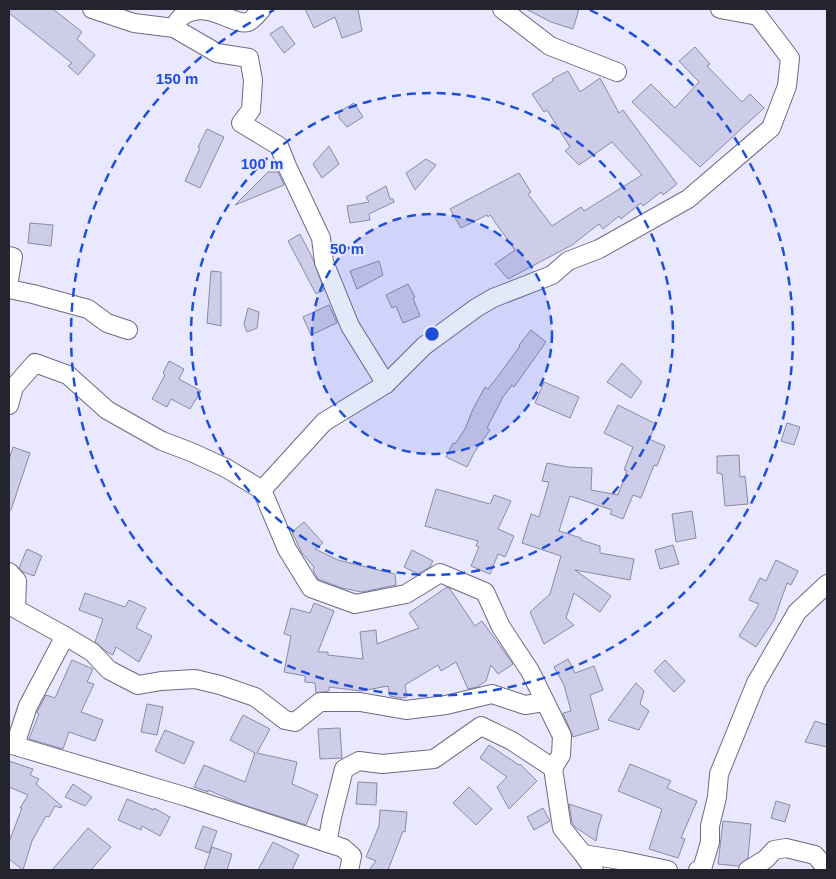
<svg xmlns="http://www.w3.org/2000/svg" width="836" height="879" font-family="Helvetica,sans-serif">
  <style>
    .building { fill: #cecde9; stroke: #8b8aa4 }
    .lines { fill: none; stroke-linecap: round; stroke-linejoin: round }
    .minor-casing { stroke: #6c6b83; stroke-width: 20 }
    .minor { stroke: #fff; stroke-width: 18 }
    .ring { fill: none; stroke: #1d4ed8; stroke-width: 2.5; stroke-dasharray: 9 6 }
    .centre { fill: #1d4ed8; stroke: #e9e8ff; stroke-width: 2.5 }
    .ring-label { font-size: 15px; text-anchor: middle; font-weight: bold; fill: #1d4ed8; stroke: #e9e8ff; stroke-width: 4; stroke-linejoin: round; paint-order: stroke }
  </style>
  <rect width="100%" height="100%" fill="#e9e8ff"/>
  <g class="building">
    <path d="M9 9H53L82 32 77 39 95 55 78 75 68 66 72 63 9 13Z"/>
    <path d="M305 9H358L362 31 342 38 335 17 314 28Z"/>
    <path d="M526 9H579L573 29 551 22Z"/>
    <path d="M282 26 295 44 284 53 270 34Z"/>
    <path d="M695 47 710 64 707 66 742 102 750 94 764 108 700 167 632 102 651 84 675 108 699 82 679 61Z"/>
    <path d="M568 71 580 92 600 78 619 113 623 110 677 184 663 195 661 192 643 206 641 203 621 219 619 216 603 229 599 224 572 245 508 279 495 264 515 250 490 215 488 217 487 215 461 228 450 209 519 173 531 192 528 194 552 226 581 207 584 211 642 175 612 142 579 165 565 151 570 147 547 110 544 112 532 94 553 81 552 79Z"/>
    <path d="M354 103 363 117 347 127 339 118V112Z"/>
    <path d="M207 129 224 137 200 188 185 181 200 148 198 147Z"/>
    <path d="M329 146 339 164 322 178 313 164Z"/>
    <path d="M426 159 436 165 415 190 406 173Z"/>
    <path d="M268 172H278L284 185 235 205Z"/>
    <path d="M386 186 390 199H393L394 202 369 214 370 220 350 223 347 206 369 202 366 197Z"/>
    <path d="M30 223 53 225 51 246 28 243Z"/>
    <path d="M300 234 313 259 324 290 316 294 288 241Z"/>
    <path d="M379 261 383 275 357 289 350 271Z"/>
    <path d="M211 271 221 272V326L207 323Z"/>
    <path d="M408 284 415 297 413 298 420 316 403 323 396 306 392 308 386 295Z"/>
    <path d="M329 305 337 323 311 335 303 317Z"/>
    <path d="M248 308 259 312 257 328 247 332 244 324Z"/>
    <path d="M531 330 546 342 514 387 512 385 503 397 487 428 490 430 474 453 467 467 446 457 453 443 455 444 465 429 473 409 485 387 488 389 499 375 520 346 519 345Z"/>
    <path d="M169 361 184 369 179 379 201 391 190 409 171 399 167 407 152 399 165 375 163 373Z"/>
    <path d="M622 363 642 382 631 398 607 382Z"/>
    <path d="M544 382 579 397 570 418 535 403Z"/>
    <path d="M618 405 656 424 649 439 665 446 657 466 654 465 641 498 633 495 623 519 610 514 612 510 570 496 559 531 581 538V540L600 546V553L634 559 630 580 575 570 611 596 600 612 574 593 566 618 574 625 544 644 530 612 550 594 561 556 522 543 531 514 539 517 549 482 542 481 547 463 568 467 592 468 591 490 618 495 627 471 624 470 633 447 604 433Z"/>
    <path d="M787 423 800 427 794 445 781 441Z"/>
    <path d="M13 447 30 453 11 510H9V460Z"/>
    <path d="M739 455 740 477 745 476 748 504 725 506 722 474 717 473V456Z"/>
    <path d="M436 489 490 504 494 495 511 501 498 529 514 536 505 557 498 554 490 574 471 566 479 547 476 546 478 541 425 526Z"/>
    <path d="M692 511 696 538 676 542 672 514Z"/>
    <path d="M304 522 323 543 315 549 338 560 395 574 396 585 362 592 342 588 318 579 313 570 314 567 302 553 292 532Z"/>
    <path d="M673 545 679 564 660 569 655 550Z"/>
    <path d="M27 549 42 556 34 576 23 572 19 568Z"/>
    <path d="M412 550 433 561 430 567 418 574 404 567Z"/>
    <path d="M776 560 798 571 791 585 787 583 774 620 756 647 739 636 759 604 749 600 760 578 766 581Z"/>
    <path d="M447 587 450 589 475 626 482 621 513 664 498 674 491 665 486 681 477 687 468 689 456 662 441 671 438 665 405 685 407 697 401 698 390 696 388 686 361 691 329 687V691L316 693 315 683 305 682V676L284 672 291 636 284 634 291 608 310 613 314 603 334 611 318 652H328V655L363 659 360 632 376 630 377 644 419 628 409 613Z"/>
    <path d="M85 593 125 607 129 600 146 608 136 628 152 636 139 662 116 647 113 655 107 652 95 642 103 619 79 610Z"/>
    <path d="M568 659 575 673 594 666 603 690 590 695 599 729 573 737 563 713 571 711 564 685 554 667Z"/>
    <path d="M72 660 93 669 87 682 94 684 81 712 103 720 95 741 69 732 63 749 29 739 39 714 37 713 38 710 46 695 55 698Z"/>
    <path d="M665 660 685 681 674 692 654 671Z"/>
    <path d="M636 683 644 691 640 704 649 711 639 730 608 720Z"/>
    <path d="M147 704 163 707 157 735 141 732Z"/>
    <path d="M243 715 270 729 257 753 297 762 292 784 318 795 306 825 241 804 208 790V792L194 787 204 765 245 782 255 753 230 740Z"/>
    <path d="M815 721 827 725V747L805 742Z"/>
    <path d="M340 728 342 758 320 759 318 729Z"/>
    <path d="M165 730 194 742 184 764 155 751Z"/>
    <path d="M489 745 519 765 520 764 537 781 509 809 497 787 507 777 480 758Z"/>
    <path d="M9 761 33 769 30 775 39 779 36 784 62 806 61 808 55 806 49 817 46 816 32 841 23 870 9 859V842L22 808H20L28 795 9 787Z"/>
    <path d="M630 764 671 781 667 788 697 801 681 838 685 839 678 858 649 849 662 809 618 791Z"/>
    <path d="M358 782 377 783 376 805 356 804Z"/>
    <path d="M73 784 92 797 85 806 65 797Z"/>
    <path d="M469 787 492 809 476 825 453 803Z"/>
    <path d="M127 799 154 810V808L170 817 160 836 142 826 141 830 118 820Z"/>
    <path d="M776 801 790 805 785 822 771 818Z"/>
    <path d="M569 804 602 815 598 828 596 841 575 827 572 822Z"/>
    <path d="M543 808 550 821 534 830 527 817Z"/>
    <path d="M380 810 407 812 405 832 403 831 388 870H369L376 861 366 857 379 826Z"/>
    <path d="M723 821 751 824 748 858 738 866 718 864Z"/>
    <path d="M203 826 217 831 209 853 195 848Z"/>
    <path d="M88 828 111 847 91 870H52Z"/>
    <path d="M273 842 299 855 292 870H258Z"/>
    <path d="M212 847 232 854 227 870H204Z"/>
  </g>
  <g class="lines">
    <defs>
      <g id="minor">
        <path d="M92 9 134 23 174 28 217 53 249 58 253 80 251 110 241 123 279 146 287 166 321 238 324 262 350 326 386 384"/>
        <path d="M502 9 550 46 617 72"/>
        <path d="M174 28C178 18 184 13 194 11 213 6 237 26 248 22 253 20 258 13 262 9"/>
        <path d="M9 256 13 257 9 280"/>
        <path d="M9 289 33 294 88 309 107 323 128 330"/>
        <path d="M9 405 14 387 35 363 68 375 107 410 162 441 191 452 226 468 262 490 287 549 311 588 355 604 406 594 440 573 485 592 501 627 530 671 562 736 561 755 553 768 512 741 481 726 434 759 382 764 359 761 344 769 332 817 327 843"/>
        <path d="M262 490 324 422 386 384 424 346 476 308 493 298 552 275 568 261 599 249 688 199 771 128 787 86 790 58 758 16 720 9"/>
        <path d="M9 572 17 581 16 609 65 636 28 706 15 745"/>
        <path d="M65 636 92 652 109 670 138 685 161 681 195 679 220 685 255 697 285 720 295 722 320 702H360L406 710 446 705 492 694 525 705 544 702"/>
        <path d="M9 744 187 797 343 848 352 856 349 870"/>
        <path d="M553 768 562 828 583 854 594 870"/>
        <path d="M583 854 620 860 668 870"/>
        <path d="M698 870 702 869 710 842V826L717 797 719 774 756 683 797 612 827 584"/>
        <path d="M748 870 766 859 774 850 786 848 815 855 827 869"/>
      </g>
    </defs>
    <use href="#minor" class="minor-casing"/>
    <use href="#minor" class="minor"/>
  </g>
  <circle cx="432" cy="334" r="120" fill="#1d4ed8" fill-opacity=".12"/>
  <g class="ring">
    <circle cx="432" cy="334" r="120"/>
    <circle cx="432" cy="334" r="241"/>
    <path d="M590 10A361 361 0 1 1 274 10"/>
  </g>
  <circle cx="432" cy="334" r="8" class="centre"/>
  <g class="ring-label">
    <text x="177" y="84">150 m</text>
    <text x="262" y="169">100 m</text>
    <text x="347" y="254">50 m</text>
  </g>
  <rect width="836" height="879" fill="none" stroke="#24242e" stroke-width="20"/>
</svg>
